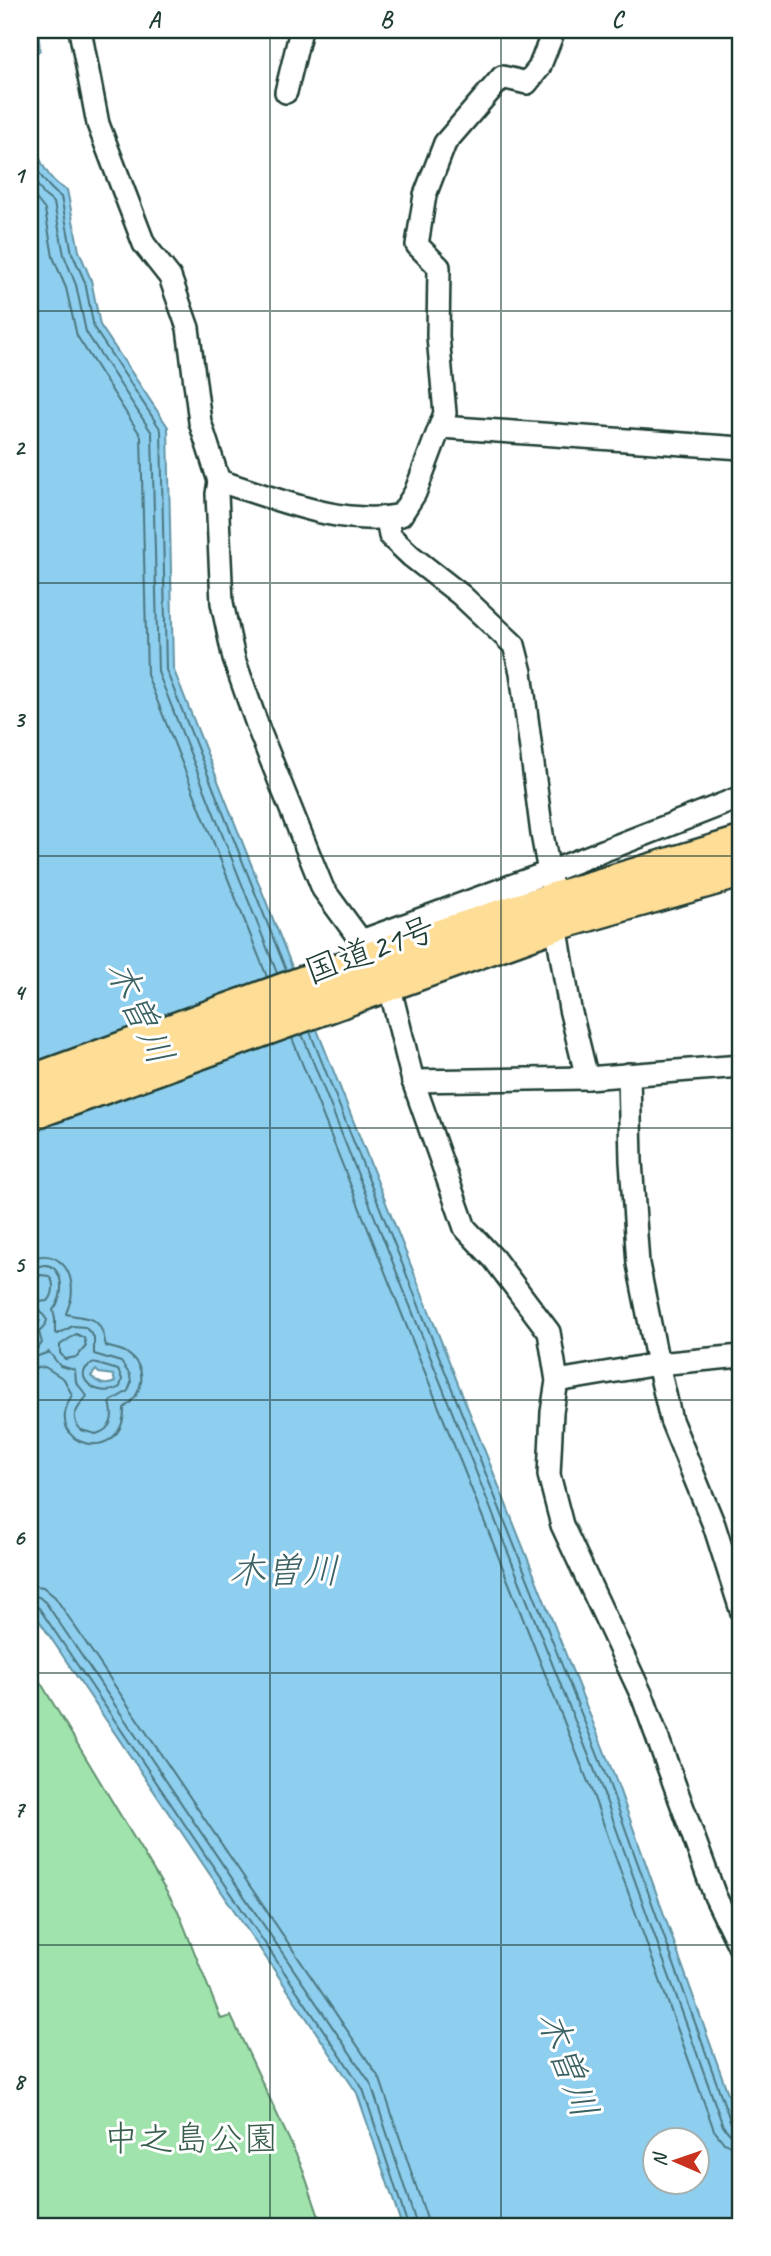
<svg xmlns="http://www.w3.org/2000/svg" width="771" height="2256" font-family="Caveat,'Klee One',sans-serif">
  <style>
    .green { fill: #a1e3ad; stroke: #609070; stroke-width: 2 }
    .water { fill: #8eceef; stroke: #6294a4; stroke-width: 2; fill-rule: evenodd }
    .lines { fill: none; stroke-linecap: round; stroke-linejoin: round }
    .shore { stroke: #4b777f; stroke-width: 2 }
    .minor-casing { stroke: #1f3d34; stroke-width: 26 }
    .highway-casing { stroke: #1f3d34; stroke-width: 37 }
    .minor { stroke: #fff; stroke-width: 21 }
    .highway { stroke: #fedd96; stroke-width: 32 }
    .grid { fill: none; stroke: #1f3d34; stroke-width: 2; stroke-opacity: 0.55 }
    .labels { text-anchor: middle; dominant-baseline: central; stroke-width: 6; stroke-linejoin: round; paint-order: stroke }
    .street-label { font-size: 35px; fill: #1f3d34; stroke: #fff }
    .park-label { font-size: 35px; fill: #395e4c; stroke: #fff }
    .water-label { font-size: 37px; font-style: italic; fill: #3b6163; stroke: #fff }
    .neatline { fill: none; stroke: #1f3d34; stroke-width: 2.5 }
    .grid-label { font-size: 23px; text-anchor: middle; font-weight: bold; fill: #1f3d34 }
  </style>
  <rect width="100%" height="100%" fill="#fff"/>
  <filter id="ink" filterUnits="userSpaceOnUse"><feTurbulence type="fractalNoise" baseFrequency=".0143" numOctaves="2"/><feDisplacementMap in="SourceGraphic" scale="14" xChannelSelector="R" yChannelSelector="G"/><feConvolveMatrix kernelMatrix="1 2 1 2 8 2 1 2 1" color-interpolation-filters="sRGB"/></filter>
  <g filter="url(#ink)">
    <path class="green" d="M30 1665 178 1911 221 2019 231 2016 302 2167 322 2226H30Z"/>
    <g class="water">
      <path d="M30 30H38L40 50 30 58Z"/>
      <path d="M30 124C35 148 43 179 67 190L79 251 91 280 100 325 168 427 173 668 617 1783 741 2130V2226H402L357 2093 30 1607V1343L35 1341 33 1338H30V1323L37 1324 40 1321 30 1313ZM96 1370 99 1373 113 1375 115 1382C105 1387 98 1383 91 1376ZM656 2140H698V2182H656Z"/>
    </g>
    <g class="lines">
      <g class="shore">
        <path d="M30 151C35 169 46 186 61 197L72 253 85 282 94 328 161 430 166 670 286 970"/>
        <path d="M30 174 44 195 54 203 64 255 76 285 86 332 152 433 158 672 277 973"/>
        <path d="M30 191 45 210 53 257 66 288 77 336 141 436 147 675 267 977"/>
        <path d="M310 1032 610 1786 731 2123 735 2128H741"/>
        <path d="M302 1034 602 1789 723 2126 730 2134 741 2137"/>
        <path d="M292 1038 592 1792 714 2130 724 2143 741 2148"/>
        <path d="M30 1259C58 1247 76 1272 71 1299 70 1304 67 1309 66 1314 92 1320 100 1314 106 1346 113 1349 122 1349 128 1354 150 1370 142 1395 124 1408 125 1466 40 1449 72 1395L64 1379 45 1367 30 1369"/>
        <path d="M30 1272C57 1249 71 1289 53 1310L55 1319V1333L58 1334 73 1326 85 1327 94 1337V1354L121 1362 130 1375 131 1383 128 1391 110 1402C114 1417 113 1429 96 1434L81 1430C68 1416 78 1408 87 1396L76 1382 75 1370 60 1366 49 1352 30 1359"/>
        <path d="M30 1307 36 1304C32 1294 30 1281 41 1275L49 1276C55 1282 54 1295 48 1301L38 1302 36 1305 47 1320 45 1326 39 1332 42 1343 37 1349 30 1350"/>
        <path d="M76 1334 84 1338 86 1346 77 1357 65 1359 60 1353V1345Z"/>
        <path d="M94 1363 118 1370 122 1379 120 1387C97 1401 68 1373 94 1363Z"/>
        <path d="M30 1585 43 1587 55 1597 380 2079 426 2216 428 2226"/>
        <path d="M30 1595 39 1597 46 1603 371 2084 417 2226"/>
        <path d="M30 1604 39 1608 363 2089 408 2226"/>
      </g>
      <defs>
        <g id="minor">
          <path d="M80 30 98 124 144 244 170 277 188 328 200 422 219 481 217 494 222 603 234 659 259 730 323 889 361 941 371 958"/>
          <path d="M286 92 301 30"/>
          <path d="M441 427 741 448"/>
          <path d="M219 481C275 498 343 528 401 515L415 493 445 413 438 336 439 267 417 245 425 195 445 143 502 77 527 83 539 68 554 30"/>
          <path d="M387 518 390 536 411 556 461 595 514 645 521 672 542 834 554 899"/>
          <path d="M556 924 570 1009 587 1078"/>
          <path d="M361 941 549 872 741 797"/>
          <path d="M389 984 413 1081 465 1228 494 1259 549 1332 557 1381 552 1412 549 1475 562 1525 643 1698 715 1896 741 1950"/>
          <path d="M629 1074 631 1161 638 1264 658 1364 671 1420 714 1525 741 1610"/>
          <path d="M413 1081 587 1078 741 1066"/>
          <path d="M557 1381 658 1364 741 1356"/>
        </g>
        <g id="highway">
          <path d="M30 1082 371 958 554 899 741 843"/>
          <path d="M30 1114 556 924 741 871"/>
        </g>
      </defs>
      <use href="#minor" class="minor-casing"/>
      <use href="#highway" class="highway-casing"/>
      <use href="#minor" class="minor"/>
      <use href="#highway" class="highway"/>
    </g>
  </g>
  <path class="grid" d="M270 30V2226M501 30V2226M30 311H741M30 583H741M30 856H741M30 1128H741M30 1400H741M30 1673H741M30 1945H741"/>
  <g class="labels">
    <g class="street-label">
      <text transform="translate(370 950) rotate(-20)">国道21号</text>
    </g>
    <g class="park-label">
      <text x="191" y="2138">中之島公園</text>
    </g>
    <g class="water-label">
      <text transform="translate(140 1012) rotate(65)">木曽川</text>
      <text x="284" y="1570">木曽川</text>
      <text transform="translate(568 2064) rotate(70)">木曽川</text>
    </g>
  </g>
  <rect width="771" height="2256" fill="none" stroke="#fff" stroke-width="77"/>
  <g transform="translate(676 2161) rotate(272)"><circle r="33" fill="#ffffff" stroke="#a5b1ae" stroke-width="2"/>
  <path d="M0-5L12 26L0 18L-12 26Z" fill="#c8321e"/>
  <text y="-10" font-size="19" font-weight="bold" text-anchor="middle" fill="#1f3d34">N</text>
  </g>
  <rect x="38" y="38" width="694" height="2180" class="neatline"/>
  <g class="grid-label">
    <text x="154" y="27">A</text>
    <text x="386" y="27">B</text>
    <text x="617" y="27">C</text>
    <text x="19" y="183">1</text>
    <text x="19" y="455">2</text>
    <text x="19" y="727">3</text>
    <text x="19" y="1000">4</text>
    <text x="19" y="1272">5</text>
    <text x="19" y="1545">6</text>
    <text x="19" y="1817">7</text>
    <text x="19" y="2089">8</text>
  </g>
</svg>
